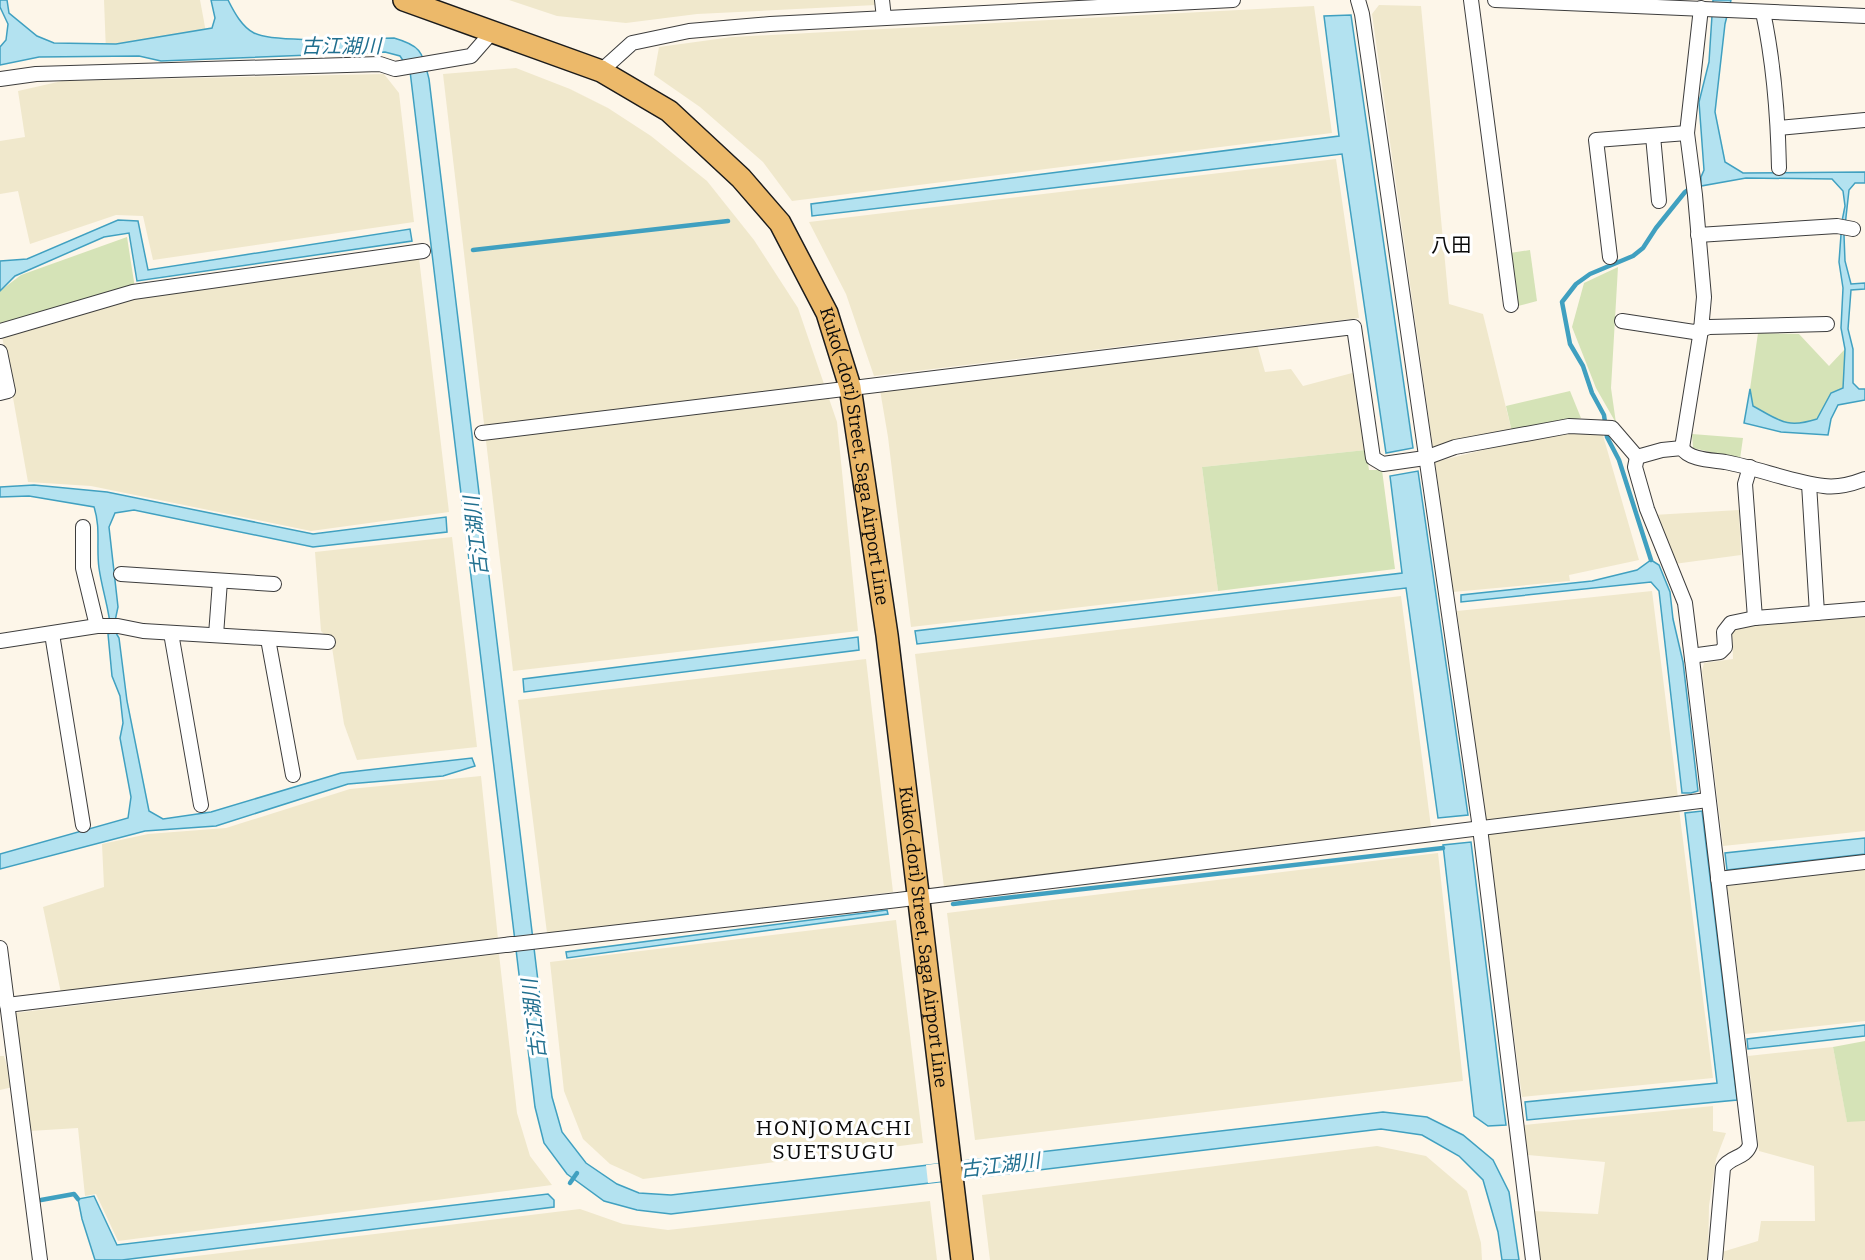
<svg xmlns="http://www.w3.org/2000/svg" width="1865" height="1260" font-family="Bitter,'Noto Sans JP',serif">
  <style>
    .farmland { fill: #f0e8cc }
    .green { fill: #d5e3b7 }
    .water { fill: #b3e2f0; stroke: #40a0c0; stroke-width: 1.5 }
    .pier { fill: #fdf6e9 }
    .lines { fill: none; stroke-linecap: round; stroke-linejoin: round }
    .stream { stroke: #40a0c0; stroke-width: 4.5 }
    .minor-casing { stroke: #3d3d3d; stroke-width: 16 }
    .primary-casing { stroke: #1b1b1b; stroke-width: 24 }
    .minor { stroke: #fff; stroke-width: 14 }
    .primary { stroke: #ecb96a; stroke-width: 21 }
    .labels { text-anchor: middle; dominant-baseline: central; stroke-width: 6; stroke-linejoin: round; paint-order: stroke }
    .street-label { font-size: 18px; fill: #0a0a0a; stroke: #fff }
    .water-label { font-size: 20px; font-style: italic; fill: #206f8f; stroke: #fff }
    .neighbourhood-label { font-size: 20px; fill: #0a0a0a; stroke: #fff }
    .quarter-label { font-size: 21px; letter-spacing: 1.5px; fill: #0a0a0a; stroke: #fff }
  </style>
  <rect width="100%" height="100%" fill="#fdf6e9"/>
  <g class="farmland">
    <path d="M104 0H200L208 43 106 52Z"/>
    <path d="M509 0H875L876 5 697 14 626 23 557 16Z"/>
    <path d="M1379 5 1421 6 1449 304 1483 314 1512 432 1433 448 1372 14Z"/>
    <path d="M1314 6 1332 133 792 201 763 162 700 107 654 75 659 47 732 37Z"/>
    <path d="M516 68 570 89 608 108 651 136 707 181 754 240 798 308 837 422 858 631 513 671 443 74Z"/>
    <path d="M384 74 399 93 414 222 153 260 143 216 116 215 30 244 18 191 0 194V141L25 137 18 91 62 81Z"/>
    <path d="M1336 159 1359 318 874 376 846 294 809 222Z"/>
    <path d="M419 258 449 512 311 531 91 486 28 482 2 336 136 297Z"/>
    <path d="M1257 344 1265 372 1291 369 1303 386 1356 372 1366 450 1202 467 1218 591 911 627 888 437 880 390Z"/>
    <path d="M1572 431 1602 432 1639 560 1569 575 1570 581 1453 592 1435 462 1515 442Z"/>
    <path d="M1739 510 1741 555 1674 564 1653 515Z"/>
    <path d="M452 537 477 747 357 760 344 724 331 641 321 631 315 552Z"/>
    <path d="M1652 591 1678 798 1485 820 1457 611Z"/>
    <path d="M1401 596 1431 827 944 887 915 654Z"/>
    <path d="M1865 617V831L1723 846 1702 671 1704 663 1733 659 1732 632 1740 627Z"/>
    <path d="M866 659 893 892 547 933 518 700Z"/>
    <path d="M481 776 498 939 61 993 43 907 104 887 102 844 148 834 226 828 350 789Z"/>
    <path d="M1679 809 1713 1078 1522 1097 1487 832Z"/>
    <path d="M1438 853 1463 1081 975 1140 947 913Z"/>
    <path d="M1865 869V1021L1745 1034 1727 886Z"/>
    <path d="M896 920 923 1143 643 1179 610 1164 583 1139 564 1091 550 962Z"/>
    <path d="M499 954 517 1113 530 1156 552 1185 118 1241 96 1194 85 1196 78 1128 30 1131 15 1013Z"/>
    <path d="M1833 1047 1847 1121H1865V1260H1724L1722 1252 1758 1241 1761 1221H1815L1814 1166 1759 1151 1748 1056Z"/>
    <path d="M0 1056H4L13 1087 0 1090Z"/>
    <path d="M1713 1106V1131L1726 1133 1716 1159 1709 1206 1708 1260H1538L1532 1211 1598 1214 1605 1162 1528 1155 1524 1125Z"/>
    <path d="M1377 1146 1426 1156 1467 1191 1481 1243 1482 1260H990L982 1195Z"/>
    <path d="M930 1201 937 1260H163L580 1209 623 1224 668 1230Z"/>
  </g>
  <g class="green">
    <path d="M127 237 135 288 0 325V291L21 275Z"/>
    <path d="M1530 250 1537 301 1518 306 1510 253Z"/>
    <path d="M1618 267 1611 388 1616 423 1596 388 1572 327 1584 283Z"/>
    <path d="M1758 333 1799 334 1829 366 1845 349 1843 388 1831 393 1817 419C1786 429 1779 420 1752 406L1750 389Z"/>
    <path d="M1570 391 1581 418 1512 432 1506 406Z"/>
    <path d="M1692 434 1743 438 1740 459 1693 448Z"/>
    <path d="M1366 450 1369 470H1382L1395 569 1218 591 1202 467Z"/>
    <path d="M1865 1041V1121L1847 1122 1833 1047Z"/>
  </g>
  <g class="water">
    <path d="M0 0H7L9 13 37 36 54 43 116 44 212 28 215 18 211 0H228C234 12 242 27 254 33 275 44 365 38 394 38 422 46 422 52 429 79L552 1097 562 1132 586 1163 617 1184 639 1193 671 1195 1383 1112 1427 1117 1463 1135 1493 1160 1509 1192 1519 1260H1502L1498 1232 1483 1180 1459 1156 1422 1135 1381 1129 671 1214 637 1210 604 1201 567 1174 544 1143 535 1107 410 71 400 56 385 52 161 61 139 56 39 57 0 65V47L6 40 8 24 0 7Z"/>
    <path d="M1713 0H1731L1725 24 1715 112 1725 162 1743 173 1865 172V183H1855L1849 190 1844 235 1845 261 1851 284 1865 283V289L1851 290 1848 329 1853 349V383L1859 389H1865V400L1838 405 1831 419 1828 435 1781 432 1744 423 1750 389 1753 406C1779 420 1786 429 1817 419L1831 393 1843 388 1845 349 1841 328 1843 288 1839 262 1842 221 1845 206 1843 191 1832 179 1746 178 1701 186V177L1704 170 1699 102 1709 62Z"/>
    <path d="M1351 15 1413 448 1386 453 1342 154 812 216 811 204 1339 136 1324 16Z"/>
    <path d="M118 220 138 221 148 270 410 229 412 241 137 281 129 233 104 237 15 276 0 291V261L27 259Z"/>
    <path d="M1418 471 1468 815 1438 818 1406 588 917 644 915 631 1402 573 1390 476Z"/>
    <path d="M34 485 107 492 313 534 446 517 447 532 313 547 134 510 115 513 109 527 118 607 115 621 116 633 119 638 127 701 149 811 163 819 211 812 341 773 472 758 475 766 443 776 348 784 216 826 145 831 0 869V854L128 818 131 797 120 738 123 723 120 696 112 676 108 634 111 633C110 611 102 590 99 568 96 547 101 528 94 507L29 496 0 497V487Z"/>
    <path d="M1651 560 1659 565 1670 592 1673 619 1683 662 1698 791 1691 793H1682L1659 591 1651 582 1461 602V595L1592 581 1637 570Z"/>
    <path d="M858 637 859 650 524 692 523 679Z"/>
    <path d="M1702 811 1737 1100 1527 1120 1525 1102 1717 1083 1685 813Z"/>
    <path d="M1865 838V854L1727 870 1725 853Z"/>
    <path d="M1471 842 1503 1103 1506 1125 1488 1126 1474 1116 1443 845Z"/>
    <path d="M887 910 888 914 567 958 566 952Z"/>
    <path d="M1865 1025V1036L1748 1049 1747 1039Z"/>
    <path d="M548 1194 554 1200V1207L122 1260H95L82 1219 78 1199 94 1196 117 1245Z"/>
  </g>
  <path class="pier" d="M975 1159 977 1177 928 1183 926 1165Z"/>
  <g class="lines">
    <g class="stream">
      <path d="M473 250 728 221"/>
      <path d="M1651 560 1619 460 1607 437 1604 415 1592 393 1583 366 1570 344 1562 302 1576 284 1590 274 1633 256 1643 248 1656 228 1685 192 1692 187"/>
      <path d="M953 904 1443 848"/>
      <path d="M570 1183 577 1173"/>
      <path d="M41 1200 74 1194 78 1199"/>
    </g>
    <defs>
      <g id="minor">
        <path d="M882 0 884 18"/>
        <path d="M1358 0 1362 14 1480 828 1533 1260"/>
        <path d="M1471 0 1511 305"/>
        <path d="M1495 0 1865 16"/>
        <path d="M1763 12C1774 64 1778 116 1779 168"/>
        <path d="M601 71 632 43 689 31 770 24 1233 0"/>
        <path d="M0 79 36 74 380 64 395 69 471 56 492 32"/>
        <path d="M1778 128 1865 120"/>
        <path d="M1653 136 1659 201"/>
        <path d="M1698 235 1837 226 1853 229"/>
        <path d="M1610 257 1596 140 1687 133"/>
        <path d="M1622 321 1694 332 1709 327 1827 324"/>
        <path d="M0 331 133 292 423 251"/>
        <path d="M0 352 8 391 0 393"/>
        <path d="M482 433 1354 327 1373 458 1383 464 1425 458 1455 447 1569 426 1612 428 1637 457 1662 450 1682 448C1689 460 1712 460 1725 462 1758 468 1791 482 1824 486 1838 488 1852 484 1865 479"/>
        <path d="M1682 448 1701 330 1704 297 1695 195 1687 133 1701 8"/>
        <path d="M1637 457 1635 467 1647 509 1685 603 1692 659"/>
        <path d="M1750 467 1745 484 1755 618"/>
        <path d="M1809 484 1817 613"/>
        <path d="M83 527V568L97 626"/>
        <path d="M121 574 274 584"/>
        <path d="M171 633 201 805"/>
        <path d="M52 634 83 825"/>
        <path d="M216 635 220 581"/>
        <path d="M268 639 293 775"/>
        <path d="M0 641 97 626H118L143 631 328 642"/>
        <path d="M1718 879 1865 862"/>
        <path d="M506 945 898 900 1708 800"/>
        <path d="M0 948 40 1260"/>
        <path d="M7 1005 513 944"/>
        <path d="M1715 1260 1723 1168C1730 1156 1745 1159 1750 1145L1692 659 1698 655 1720 652 1725 647 1724 632 1731 623 1755 618 1865 609"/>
      </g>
      <g id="primary">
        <path id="s1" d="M404 0 601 71 669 111 741 178 780 223 827 313 850 387 887 635 962 1260"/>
      </g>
    </defs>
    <use href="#minor" class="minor-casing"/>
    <use href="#primary" class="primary-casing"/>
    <use href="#minor" class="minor"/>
    <use href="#primary" class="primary"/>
  </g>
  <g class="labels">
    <g class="street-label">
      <text stroke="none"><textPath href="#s1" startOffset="694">Kuko(-dori) Street, Saga Airport Line</textPath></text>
      <text stroke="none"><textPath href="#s1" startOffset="1180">Kuko(-dori) Street, Saga Airport Line</textPath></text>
    </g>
    <g class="water-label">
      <text x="341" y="46">古江湖川</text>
      <text transform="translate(476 536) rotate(-97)">古江湖川</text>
      <text transform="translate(534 1019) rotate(-97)">古江湖川</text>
      <text transform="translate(1000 1165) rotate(-7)">古江湖川</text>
    </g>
    <g class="neighbourhood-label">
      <text x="1451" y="245">八田</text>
    </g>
    <g class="quarter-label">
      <text x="834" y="1128">HONJOMACHI<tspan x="834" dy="24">SUETSUGU</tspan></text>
    </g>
  </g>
</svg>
